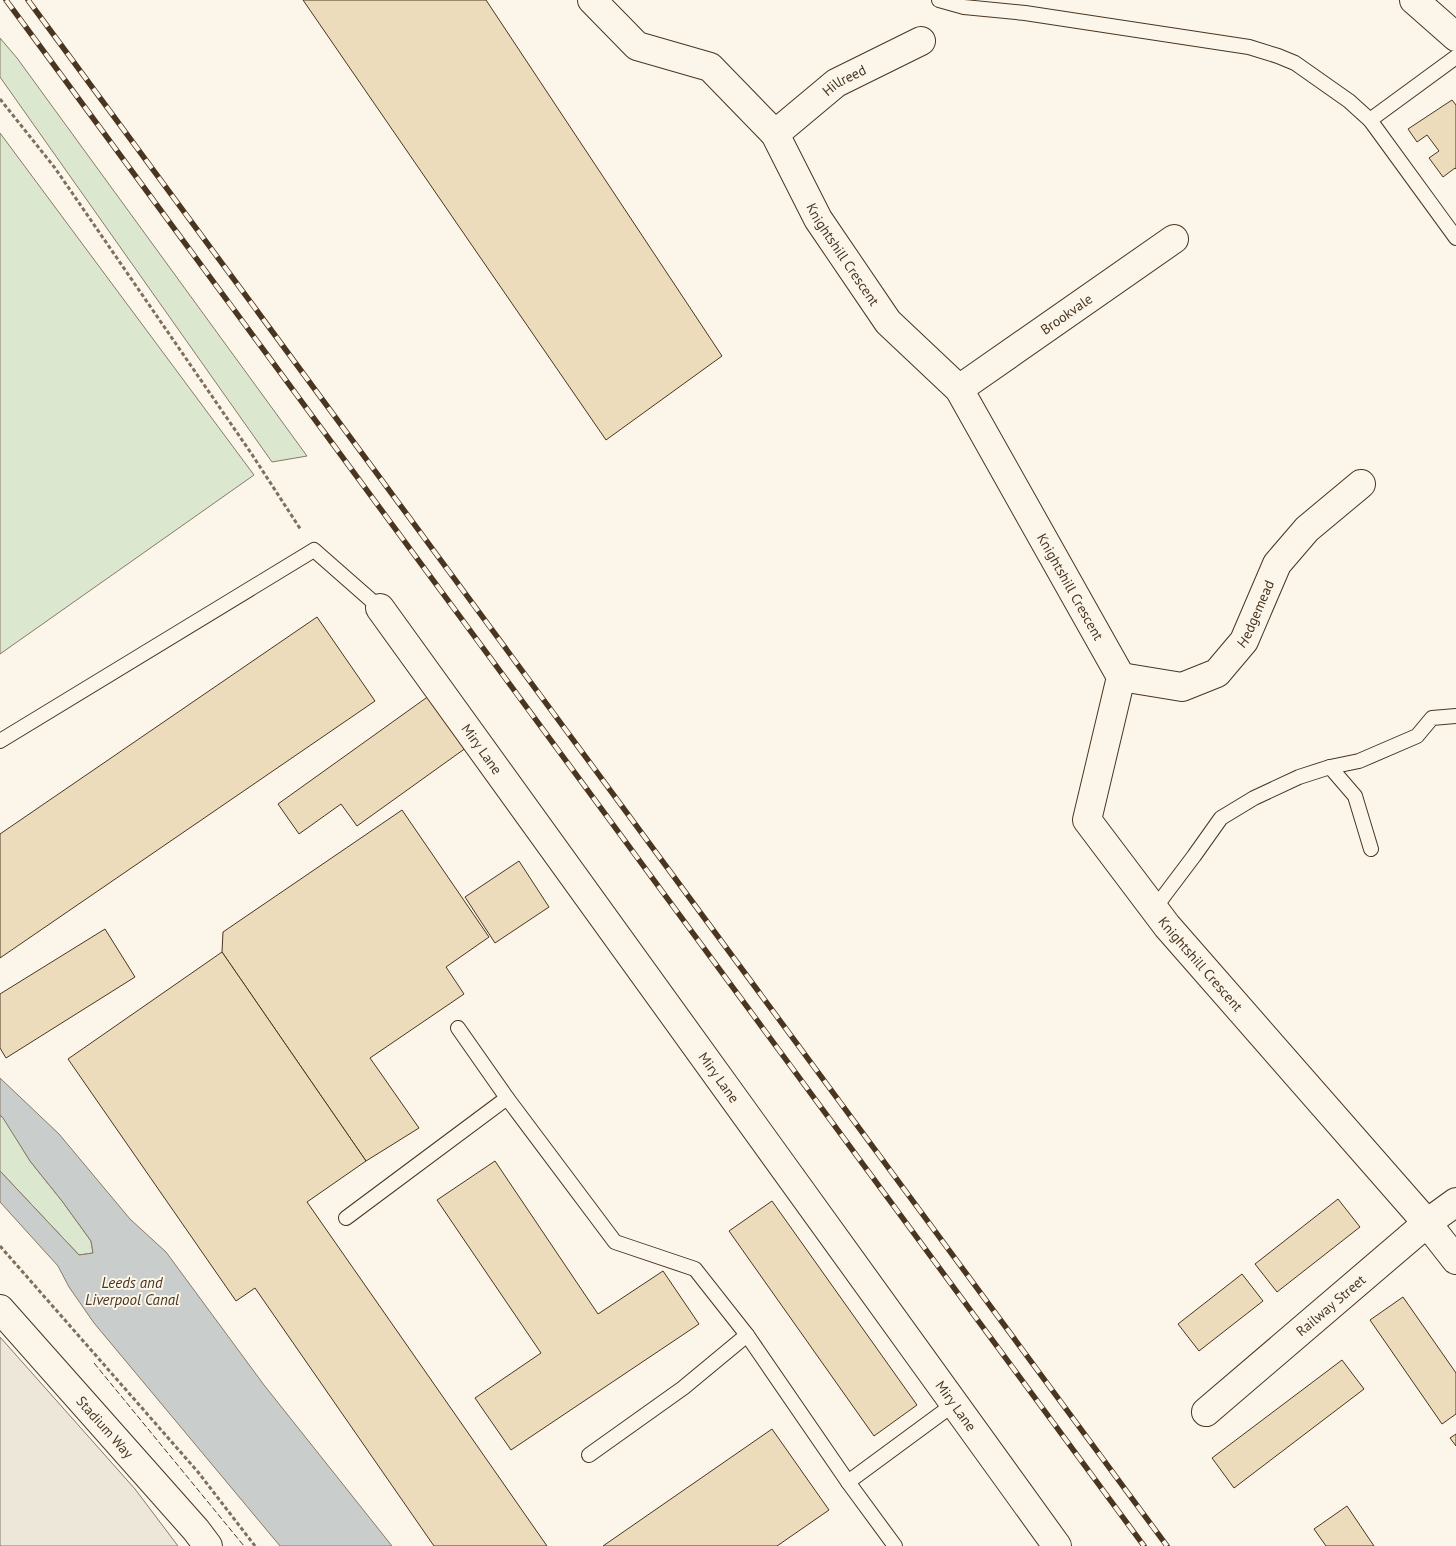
<svg xmlns="http://www.w3.org/2000/svg" width="1456" height="1546" font-family="'PT Sans',sans-serif">
  <style>
    .green { fill: #dce7d0; stroke: #887966 }
    .parking { fill: #ede7d9; stroke: #887966 }
    .water { fill: #c9cecd; stroke: #887966 }
    .building { fill: #ecdcbc; stroke: #4a3520 }
    .lines { fill: none; stroke-linecap: round; stroke-linejoin: round }
    .lane-casing { stroke: #4a3520; stroke-width: 16 }
    .street-casing { stroke: #4a3520; stroke-width: 30 }
    .secondary-casing { stroke: #4a3520; stroke-width: 30 }
    .path { stroke: #7f6f5c; stroke-width: 3; stroke-dasharray: 4 2.5; stroke-linecap: butt }
    .lane { stroke: #fbf6e9; stroke-width: 14 }
    .street { stroke: #fbf6e9; stroke-width: 28 }
    .secondary { stroke: #fbf6e9; stroke-width: 28 }
    .rail-casing { stroke: #4a3520; stroke-width: 5.5 }
    .rail { stroke: #fbf6e9; stroke-width: 4; stroke-dasharray: 11; stroke-linecap: butt }
    .fence { stroke: #4a3520; stroke-width: 1; stroke-dasharray: 6 2.5; stroke-linecap: butt }
    .labels { text-anchor: middle; dominant-baseline: central; stroke-width: 4; stroke-linejoin: round; paint-order: stroke }
    .street-label { font-size: 14px; fill: #4a3520; stroke: #fbf6e9 }
    .water-label { font-size: 15px; font-style: italic; fill: #4a3520; stroke: #fbf6e9 }
  </style>
  <rect width="100%" height="100%" fill="#fbf6e9"/>
  <g class="green">
    <path d="M0 38 17 58 307 456 272 462 0 77Z"/>
    <path d="M0 133 254 475 0 654Z"/>
    <path d="M0 1116 3 1117 30 1161 62 1201 91 1241 93 1253 79 1255 0 1171Z"/>
  </g>
  <path class="parking" d="M0 1337 135 1489 178 1546H0Z"/>
  <path class="water" d="M0 1078 59 1134 130 1219 166 1252 264 1385 392 1546H280L94 1323 69 1287 58 1266 0 1202V1171L79 1255 93 1253 91 1241 62 1201 30 1161 3 1118 0 1115Z"/>
  <g class="building">
    <path d="M303 0H486L722 356 606 440Z"/>
    <path d="M1452 100 1456 105V169L1455 168 1443 177 1429 158 1439 151 1427 135 1417 142 1408 129Z"/>
    <path d="M317 617 375 701 0 958V834Z"/>
    <path d="M433 693 470 745 357 826 341 804 299 834 278 804Z"/>
    <path d="M402 810 489 937 446 967 464 994 370 1058 419 1128 366 1161 222 952 223 932Z"/>
    <path d="M519 861 549 907 495 943 465 897Z"/>
    <path d="M105 929 135 977 6 1058 0 1048V994Z"/>
    <path d="M222 952 366 1161 307 1202 547 1546H434L255 1288 236 1301 68 1059Z"/>
    <path d="M495 1161 598 1314 663 1271 699 1324 511 1450 475 1398 541 1353 437 1200Z"/>
    <path d="M1338 1199 1360 1227 1277 1292 1255 1264Z"/>
    <path d="M772 1201 917 1405 874 1436 729 1231Z"/>
    <path d="M1242 1274 1263 1301 1199 1351 1178 1324Z"/>
    <path d="M1403 1297 1456 1373V1414L1442 1424 1370 1320Z"/>
    <path d="M1342 1360 1364 1389 1234 1488 1212 1458Z"/>
    <path d="M772 1429 829 1510 777 1546H603Z"/>
    <path d="M1456 1434V1446L1450 1438Z"/>
    <path d="M1347 1506 1374 1546H1326L1314 1529Z"/>
  </g>
  <g class="lines">
    <defs>
      <g id="lane">
        <path d="M939 0 964 7 1025 13 1249 47 1278 56 1295 63 1349 101 1370 120 1456 57"/>
        <path d="M1370 120 1456 238"/>
        <path d="M0 741 314 550 380 608"/>
        <path d="M1330 767 1355 796 1371 849"/>
        <path d="M1154 909 1194 856 1221 818 1254 798 1299 777 1330 767 1359 761 1417 736 1432 718 1456 716"/>
        <path d="M458 1028 507 1098 615 1242 695 1269 747 1335 848 1482"/>
        <path d="M346 1218 507 1098"/>
        <path d="M589 1455 683 1388 747 1335"/>
        <path d="M895 1546 848 1482 954 1404"/>
      </g>
      <g id="street">
        <path id="s1" d="M592 0 637 46 710 67 775 134 818 219 888 322 959 389 1121 677 1087 820 1167 926 1427 1223 1456 1260"/>
        <path id="s2" d="M775 134 836 83 921 41"/>
        <path id="s3" d="M959 389 1174 239"/>
        <path id="s4" d="M380 608 1057 1546"/>
        <path id="s5" d="M1121 677 1182 687 1217 673 1244 641 1277 564 1307 529 1361 484"/>
        <path id="s6" d="M0 1309 196 1530 208 1546"/>
        <path id="s7" d="M1206 1412 1427 1223 1456 1202"/>
      </g>
      <path id="secondary" d="M1414 0 1456 37"/>
    </defs>
    <use href="#lane" class="lane-casing"/>
    <use href="#street" class="street-casing"/>
    <use href="#secondary" class="secondary-casing"/>
    <g class="path">
      <path d="M0 99 55 168 251 453 301 530"/>
      <path d="M0 1246 198 1472 255 1546"/>
    </g>
    <use href="#lane" class="lane"/>
    <use href="#street" class="street"/>
    <use href="#secondary" class="secondary"/>
    <defs>
      <g id="rail">
        <path d="M6 0 1144 1546"/>
        <path d="M28 0 1167 1546"/>
      </g>
    </defs>
    <use href="#rail" class="rail-casing"/>
    <use href="#rail" class="rail"/>
    <path class="fence" d="M94 1363 244 1546"/>
  </g>
  <g class="labels">
    <g class="street-label">
      <text stroke="none"><textPath href="#s2" startOffset="88">Hillreed</textPath></text>
      <text stroke="none"><textPath href="#s1" startOffset="372">Knightshill Crescent</textPath></text>
      <text stroke="none"><textPath href="#s3" startOffset="131">Brookvale</textPath></text>
      <text stroke="none"><textPath href="#s1" startOffset="778">Knightshill Crescent</textPath></text>
      <text stroke="none"><textPath href="#s5" startOffset="171">Hedgemead</textPath></text>
      <text stroke="none"><textPath href="#s4" startOffset="174">Miry Lane</textPath></text>
      <text stroke="none"><textPath href="#s1" startOffset="1212">Knightshill Crescent</textPath></text>
      <text stroke="none"><textPath href="#s4" startOffset="579">Miry Lane</textPath></text>
      <text stroke="none"><textPath href="#s7" startOffset="164">Railway Street</textPath></text>
      <text stroke="none"><textPath href="#s4" startOffset="984">Miry Lane</textPath></text>
      <text stroke="none"><textPath href="#s6" startOffset="158">Stadium Way</textPath></text>
    </g>
    <g class="water-label">
      <text x="132" y="1282">Leeds and<tspan x="132" dy="17">Liverpool Canal</tspan></text>
    </g>
  </g>
</svg>
